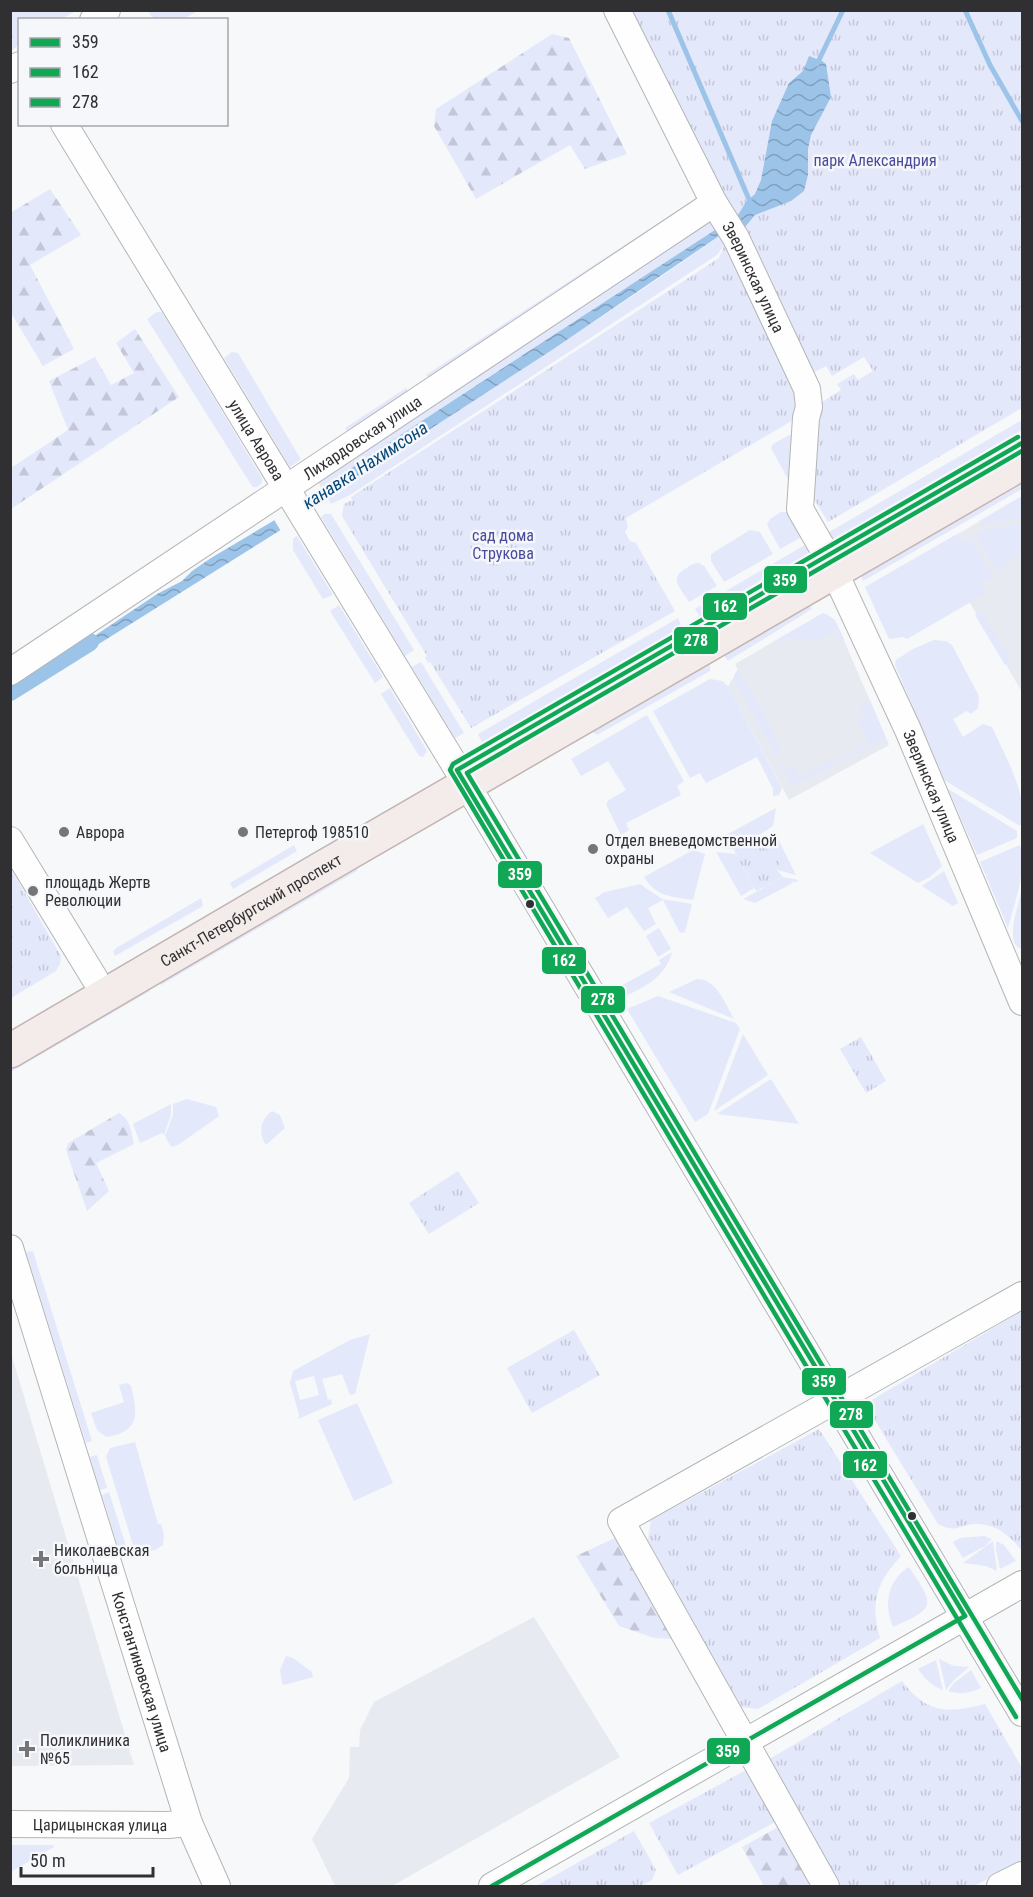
<svg xmlns="http://www.w3.org/2000/svg" width="1033" height="1897" font-family="'Roboto Condensed',sans-serif">
  <style>
    .built { fill: #e8eaf1 }
    .grass { fill: #e4e8fb; fill-rule: evenodd }
    .forest { fill: url(#forest-firs) }
    .park { fill: url(#park-tufts) }
    .water { fill: url(#water-waves) }
    .pier { fill: #f7f8fa }
    .lines { fill: none; stroke-linecap: round; stroke-linejoin: round }
    .stream { stroke: #9cc4e9; stroke-width: 5 }
    .canal { stroke: #9cc4e9; stroke-width: 18 }
    .minor-casing { stroke: #b4b5b6; stroke-width: 28 }
    .major-casing { stroke: #c2b4b1; stroke-width: 36 }
    .minor { stroke: #fefefe; stroke-width: 26 }
    .major { stroke: #f4ecea; stroke-width: 33 }
    .bus-1-casing { stroke: #f6f7fb; stroke-width: 9 }
    .bus-2-casing { stroke: #f6f7fb; stroke-width: 9 }
    .bus-3-casing { stroke: #f6f7fb; stroke-width: 9 }
    .bus-1 { stroke: #10a855; stroke-width: 4.5 }
    .bus-2 { stroke: #10a855; stroke-width: 4.5 }
    .bus-3 { stroke: #10a855; stroke-width: 4.5 }
    .poi-dot { fill: #767678; stroke: #f6f7fb; stroke-width: 2 }
    .bus-dot { fill: #303032; stroke: #f6f7fb; stroke-width: 2 }
    .labels { text-anchor: middle; dominant-baseline: central; stroke-width: 5; stroke-linejoin: round; paint-order: stroke }
    .park-label { font-size: 16px; fill: #484b9c; stroke: #f6f7fb }
    .street-label { font-size: 16px; fill: #303032; stroke: #f6f7fb }
    .poi-label { font-size: 16px; fill: #303032; stroke: #f6f7fb; text-anchor: start }
    .water-label { font-size: 18px; font-style: italic; fill: #074879; stroke: #f6f7fb }
    .line-badge { stroke: #f6f7fb; stroke-width: 2 }
    .badge-label { font-size: 16px; text-anchor: middle; font-weight: bold; fill: #fff }
  </style>
  <defs>
    <pattern id="forest-firs" width="22" height="20" patternUnits="userSpaceOnUse" patternTransform="scale(1.5)"><rect width="22" height="20" fill="#e4e8fb"/><path d="M5 1l3.5 6h-7zM16 11l3.5 6h-7z" fill="#c4c7d8"/></pattern>
    <pattern id="park-tufts" width="24" height="20" patternUnits="userSpaceOnUse" patternTransform="scale(1.5)"><rect width="24" height="20" fill="#e4e8fb"/><path d="M3 7l-1-3M5 7V3M7 7l1-3M15 17l-1-3M17 17v-4M19 17l1-3" fill="none" stroke="#c4c7d8"/></pattern>
    <pattern id="water-waves" width="16" height="10" patternUnits="userSpaceOnUse" patternTransform="scale(1.5)"><rect width="16" height="10" fill="#9cc4e9"/><path d="M0 5q4-4 8 0t8 0" fill="none" stroke="#80a0bd"/></pattern>
  </defs>
  <rect width="100%" height="100%" fill="#f7f8fa"/>
  <g class="built">
    <path d="M1022 497V692L969 601 888 574Z"/>
    <path d="M823 613 830 616 837 624 889 745 789 800 728 686 738 670 735 664Z"/>
    <path d="M10 1353H11L134 1765 11 1766Z"/>
    <path d="M534 1617 620 1757 392 1886H335L312 1839 349 1778 350 1747H359L360 1730 374 1702Z"/>
  </g>
  <g class="grass">
    <path d="M678 210 683 217 433 382 426 375Z"/>
    <path d="M706 221 711 222 716 231 408 430 322 489 317 480Z"/>
    <path d="M719 236 725 244 717 255 350 495 331 504 326 496C457 409 591 328 719 236Z"/>
    <path d="M157 312H162L262 478V483L257 487H253L250 483 147 319Z"/>
    <path d="M232 352 238 353 300 458V460L290 467 224 358Z"/>
    <path d="M406 388 411 396 351 436 345 428Z"/>
    <path d="M1022 420V430L828 542 824 535Z"/>
    <path d="M793 433 790 483 771 448 773 444Z"/>
    <path d="M1022 475V489L863 581 860 573Z"/>
    <path d="M1022 496V518L982 524 979 521Z"/>
    <path d="M781 512H791L805 535 780 549 767 525 770 519Z"/>
    <path d="M325 514H331L414 650 405 656 321 517Z"/>
    <path d="M1022 524V548L998 574 976 535 985 530Z"/>
    <path d="M750 530 760 532 773 554 724 582 711 561V554Z"/>
    <path d="M957 534 962 543 971 538 993 577 983 583 988 592 907 639 903 637 889 639 865 587Z"/>
    <path d="M297 536 333 595 323 599 293 550V539Z"/>
    <path d="M810 542 814 550 762 581 761 579 759 581 760 582 700 617 695 609Z"/>
    <path d="M699 563 704 566 717 586 689 602C682 590 668 578 685 569 690 566 693 563 699 563Z"/>
    <path d="M807 600 812 609 728 661 721 651Z"/>
    <path d="M339 605 383 677 375 683 330 611Z"/>
    <path d="M982 611 1011 661 1005 665 975 615Z"/>
    <path d="M823 613 834 619 844 639 841 641 836 632 819 640 787 638 775 645 773 642Z"/>
    <path d="M678 618 682 627 482 742 478 734Z"/>
    <path d="M934 640 946 641 952 645 979 696 978 708 971 714 967 711 953 719 963 737 983 724 992 727C1002 750 1032 802 1020 826L944 780 895 665 896 660 913 649Z"/>
    <path d="M707 661 710 665V671L597 735 593 732 590 725Z"/>
    <path d="M421 662 464 733 455 738 412 667Z"/>
    <path d="M738 669 743 680 745 679 781 746 779 754 776 756 734 679V675Z"/>
    <path d="M710 679 722 681 728 686 782 788 779 795 773 796V789L757 757 706 783 700 773 690 778 653 711Z"/>
    <path d="M390 688 427 751 423 757 419 756 381 694Z"/>
    <path d="M870 700 886 738 803 781 796 784 791 783 779 763 782 761 787 770 793 766 800 777 829 760 831 763 868 743 856 719 865 715 860 705Z"/>
    <path d="M647 715 684 781 677 786 681 795 626 823 629 830 621 835 606 804 609 800 626 790 608 761 581 776 571 759Z"/>
    <path d="M948 789 1017 831V838L977 855Z"/>
    <path d="M776 808 773 826 737 850 715 847 720 838Z"/>
    <path d="M923 824 942 866 930 877 918 883 870 853Z"/>
    <path d="M774 831 796 875 777 870 780 860 767 850 763 841Z"/>
    <path d="M294 845 297 851 233 889 230 883Z"/>
    <path d="M1020 845C1029 863 1013 908 1008 928L980 862Z"/>
    <path d="M693 850 705 854 693 900C673 897 656 897 644 877Z"/>
    <path d="M716 852 736 854 754 888 741 896Z"/>
    <path d="M358 860 357 871 161 985 158 980Z"/>
    <path d="M944 871 958 903 953 906 922 886Z"/>
    <path d="M783 877 799 880 794 883 793 881 791 884 755 903 743 899Z"/>
    <path d="M640 884 662 899 692 904 685 932 680 933 663 900 648 908 656 924 644 931 627 907 608 918 595 898 605 892Z"/>
    <path d="M1022 889V949C1003 945 1019 904 1022 889Z"/>
    <path d="M201 898 203 906 115 956 113 951 118 947Z"/>
    <path d="M659 928 671 949 658 957 646 936Z"/>
    <path d="M672 952C666 977 642 989 621 998L615 989 661 964 659 960Z"/>
    <path d="M697 979C716 978 726 1005 734 1019L669 992Z"/>
    <path d="M146 984 150 991 11 1072 10 1062Z"/>
    <path d="M658 996 736 1023 740 1029 708 1114 695 1122 627 1009Z"/>
    <path d="M743 1034 768 1075 714 1111Z"/>
    <path d="M771 1079 799 1124 717 1114Z"/>
    <path d="M187 1099 216 1107 219 1116 178 1145 171 1147 165 1136 173 1115V1104Z"/>
    <path d="M171 1104V1115L164 1135 162 1133 140 1143 133 1124Z"/>
    <path d="M272 1111 280 1115 285 1128 266 1145C258 1134 260 1119 272 1111Z"/>
    <path d="M33 1251 92 1441 86 1443 26 1252Z"/>
    <path d="M370 1334 355 1394 350 1395 342 1374 322 1379 328 1400 331 1399 332 1404 298 1419 299 1415 290 1383 293 1371 350 1340ZM314 1376 319 1395 300 1400 295 1381Z"/>
    <path d="M127 1383 131 1386C138 1414 140 1432 106 1437L97 1430 91 1413 124 1402 119 1385Z"/>
    <path d="M357 1403 393 1483 354 1501 318 1420Z"/>
    <path d="M135 1442 158 1524H161L164 1535 163 1545 155 1550 140 1553 134 1548 106 1457 110 1448Z"/>
    <path d="M97 1455 107 1488 100 1490 90 1457Z"/>
    <path d="M109 1492 128 1552 122 1553 119 1550 102 1495Z"/>
    <path d="M984 1536 992 1539 985 1546 963 1558 953 1542 960 1538Z"/>
    <path d="M993 1541 997 1571 986 1566 963 1563Z"/>
    <path d="M996 1541 1004 1545 1016 1561 1000 1569 996 1550Z"/>
    <path d="M909 1567C935 1606 936 1608 893 1627 883 1604 888 1580 909 1567Z"/>
    <path d="M286 1656 293 1658 312 1672 313 1677 284 1685 282 1683 280 1670Z"/>
    <path d="M939 1659 954 1666 969 1667 954 1680 946 1690Z"/>
    <path d="M936 1660 943 1690C932 1686 925 1679 918 1669Z"/>
    <path d="M971 1670 981 1688C970 1693 960 1695 948 1691L954 1683Z"/>
    <path d="M10 1845H53L54 1847 12 1871Z"/>
  </g>
  <g class="forest">
    <path d="M148 11H198L183 19H153Z"/>
    <path d="M552 34 569 38 627 154 585 169 570 145 476 199 434 126 436 109Z"/>
    <path d="M50 189 81 235 30 265 74 349 43 366 11 313 10 213Z"/>
    <path d="M135 329 179 397 11 509V468L68 430 49 381 95 357 111 385 134 373 116 343Z"/>
    <path d="M119 1113C131 1120 131 1131 134 1144L96 1163 109 1191 87 1211 68 1156 66 1149 68 1143Z"/>
    <path d="M617 1537 675 1639 654 1638 619 1626 576 1556Z"/>
    <path d="M780 1826 812 1886H764L742 1847Z"/>
  </g>
  <g class="park">
    <path d="M11 10H76V11L61 19 20 20 19 45 11 51Z"/>
    <path d="M628 11H1022V408L828 522 811 494 814 417 822 402 841 390 837 384 854 374 858 380 873 371 864 357 832 376 826 366 807 376 744 228 731 205 724 204Z"/>
    <path d="M725 244 800 386 795 419 626 518 628 527 625 532 630 541 636 543 675 611 471 728 430 662 428 663 425 658 427 656 342 516 344 504 352 500 351 497 360 491 719 258Z"/>
    <path d="M760 836 767 850 776 851 780 860 777 870 783 877 756 891 734 851Z"/>
    <path d="M11 869 61 956 60 964 56 971 11 998Z"/>
    <path d="M861 1037 886 1081 866 1093 840 1049Z"/>
    <path d="M458 1171 479 1203 429 1234 409 1203Z"/>
    <path d="M1022 1311V1551C1010 1536 996 1523 974 1524 955 1526 958 1533 938 1524L865 1404Z"/>
    <path d="M574 1330 600 1375 532 1413 507 1368Z"/>
    <path d="M819 1429 901 1556C876 1583 870 1603 880 1638L758 1709 741 1707 648 1540 651 1520Z"/>
    <path d="M902 1681C928 1715 948 1713 985 1704L1022 1768V1861L974 1886H837L766 1761Z"/>
    <path d="M748 1769 777 1821 678 1875 649 1823Z"/>
    <path d="M634 1831 656 1870 652 1880 641 1886H536Z"/>
  </g>
  <path class="water" d="M809 56 822 61 826 64 831 97 811 135 808 149V175L804 191 791 201 755 215 745 227 719 236 555 348 344 485 279 531 70 662 69 653 157 594 182 581 192 571 211 558 273 521 408 430 738 215 746 202 755 194 761 180 772 121 789 83 803 71Z"/>
  <path class="pier" d="M320 487 328 499 282 533 273 518Z"/>
  <g class="lines">
    <g class="stream">
      <path d="M668 10 751 204"/>
      <path d="M965 10 990 65 1022 121"/>
      <path d="M817 64 843 10"/>
    </g>
    <path class="canal" d="M10 692 90 642"/>
    <defs>
      <g id="minor">
        <path id="s1" d="M617 10 714 203 736 238 807 389 809 407 806 418 800 509 827 556"/>
        <path d="M93 20 107 10"/>
        <path d="M10 70 20 65"/>
        <path id="s2" d="M64 124 467 785 1022 1713"/>
        <path id="s3" d="M835 573 908 730 1022 1002"/>
        <path id="s4" d="M10 672 714 203"/>
        <path d="M10 840 95 979"/>
        <path id="s5" d="M10 1248 189 1823 217 1886"/>
        <path id="s6" d="M10 1824 168 1825 189 1823"/>
        <path d="M492 1886 1022 1584"/>
        <path d="M826 1886 621 1521 1022 1295"/>
        <path d="M1000 1886 1022 1875"/>
      </g>
      <g id="major">
        <path id="s7" d="M10 1051 319 870 1022 463"/>
      </g>
    </defs>
    <use href="#minor" class="minor-casing"/>
    <use href="#major" class="major-casing"/>
    <use href="#minor" class="minor"/>
    <use href="#major" class="major"/>
    <defs>
      <g id="bus-1">
        <path d="M965 1616 457 770 1022 443"/>
        <path d="M492 1886 965 1616"/>
      </g>
      <path id="bus-2" d="M1016 1717 450 770 453 764 1018 437"/>
      <path id="bus-3" d="M1022 451 467 773 1022 1699"/>
    </defs>
    <use href="#bus-1" class="bus-1-casing"/>
    <use href="#bus-2" class="bus-2-casing"/>
    <use href="#bus-3" class="bus-3-casing"/>
    <use href="#bus-1" class="bus-1"/>
    <use href="#bus-2" class="bus-2"/>
    <use href="#bus-3" class="bus-3"/>
  </g>
  <g class="poi-dot">
    <circle cx="64" cy="832" r="6"/>
    <circle cx="243" cy="832" r="6"/>
    <circle cx="593" cy="849" r="6"/>
    <circle cx="33" cy="891" r="6"/>
    <path d="M38 1550h6v6h6v6h-6v6h-6v-6h-6v-6h6z"/>
    <path d="M24 1740h6v6h6v6h-6v6h-6v-6h-6v-6h6z"/>
  </g>
  <g class="bus-dot">
    <circle cx="530" cy="904" r="5"/>
    <circle cx="912" cy="1516" r="5"/>
  </g>
  <g class="labels">
    <g class="park-label">
      <text x="875" y="160">парк Александрия</text>
      <text x="503" y="535">сад дома<tspan x="503" dy="18">Струкова</tspan></text>
    </g>
    <g class="street-label">
      <text stroke="none"><textPath href="#s1" startOffset="300">Зверинская улица</textPath></text>
      <text stroke="none"><textPath href="#s4" startOffset="423">Лихардовская улица</textPath></text>
      <text stroke="none"><textPath href="#s2" startOffset="370">улица Аврова</textPath></text>
      <text stroke="none"><textPath href="#s3" startOffset="234">Зверинская улица</textPath></text>
      <text stroke="none"><textPath href="#s7" startOffset="279">Санкт-Петербургский проспект</textPath></text>
      <text stroke="none"><textPath href="#s5" startOffset="444">Константиновская улица</textPath></text>
      <text stroke="none"><textPath href="#s6" startOffset="90">Царицынская улица</textPath></text>
    </g>
    <g class="poi-label">
      <text x="76" y="832">Аврора</text>
      <text x="255" y="832">Петергоф 198510</text>
      <text x="605" y="840">Отдел вневедомственной<tspan x="605" dy="18">охраны</tspan></text>
      <text x="45" y="882">площадь Жертв<tspan x="45" dy="18">Революции</tspan></text>
      <text x="54" y="1550">Николаевская<tspan x="54" dy="18">больница</tspan></text>
      <text x="40" y="1740">Поликлиника<tspan x="40" dy="18">№65</tspan></text>
    </g>
    <g class="water-label">
      <text transform="translate(365 465) rotate(-33)">канавка Нахимсона</text>
    </g>
  </g>
  <g class="line-badge">
    <rect x="763" y="565" width="45" height="29" rx="6" fill="#10a855"/>
    <rect x="702" y="592" width="46" height="29" rx="6" fill="#10a855"/>
    <rect x="673" y="626" width="46" height="29" rx="6" fill="#10a855"/>
    <rect x="497" y="860" width="46" height="29" rx="6" fill="#10a855"/>
    <rect x="541" y="946" width="46" height="29" rx="6" fill="#10a855"/>
    <rect x="580" y="985" width="46" height="29" rx="6" fill="#10a855"/>
    <rect x="801" y="1367" width="46" height="29" rx="6" fill="#10a855"/>
    <rect x="829" y="1400" width="45" height="29" rx="6" fill="#10a855"/>
    <rect x="842" y="1450" width="46" height="29" rx="6" fill="#10a855"/>
    <rect x="706" y="1737" width="45" height="28" rx="6" fill="#10a855"/>
  </g>
  <g class="badge-label">
    <text x="785" y="586">359</text>
    <text x="725" y="612">162</text>
    <text x="696" y="646">278</text>
    <text x="520" y="880">359</text>
    <text x="564" y="966">162</text>
    <text x="603" y="1005">278</text>
    <text x="824" y="1387">359</text>
    <text x="851" y="1420">278</text>
    <text x="865" y="1471">162</text>
    <text x="728" y="1757">359</text>
  </g>
  <rect width="1033" height="1897" fill="none" stroke="#303032" stroke-width="24"/>
  <rect x="18" y="18" width="210" height="108" fill="#f6f7fb" stroke="#a7a7ab" stroke-width="1.5"/>
  <rect x="30" y="38" width="30" height="9" fill="#10a855" stroke="#a7a7ab" stroke-width="1.5"/>
  <text x="72" y="48" font-size="18" fill="#303032">359</text>
  <rect x="30" y="68" width="30" height="9" fill="#10a855" stroke="#a7a7ab" stroke-width="1.5"/>
  <text x="72" y="78" font-size="18" fill="#303032">162</text>
  <rect x="30" y="98" width="30" height="9" fill="#10a855" stroke="#a7a7ab" stroke-width="1.5"/>
  <text x="72" y="108" font-size="18" fill="#303032">278</text>
  <path d="M21 1867v9h132v-9" fill="none" stroke="#303032" stroke-width="3"/>
  <text x="30" y="1867" font-size="18" fill="#303032" stroke="#f6f7fb" stroke-width="4.5" paint-order="stroke">50 m</text>
</svg>
